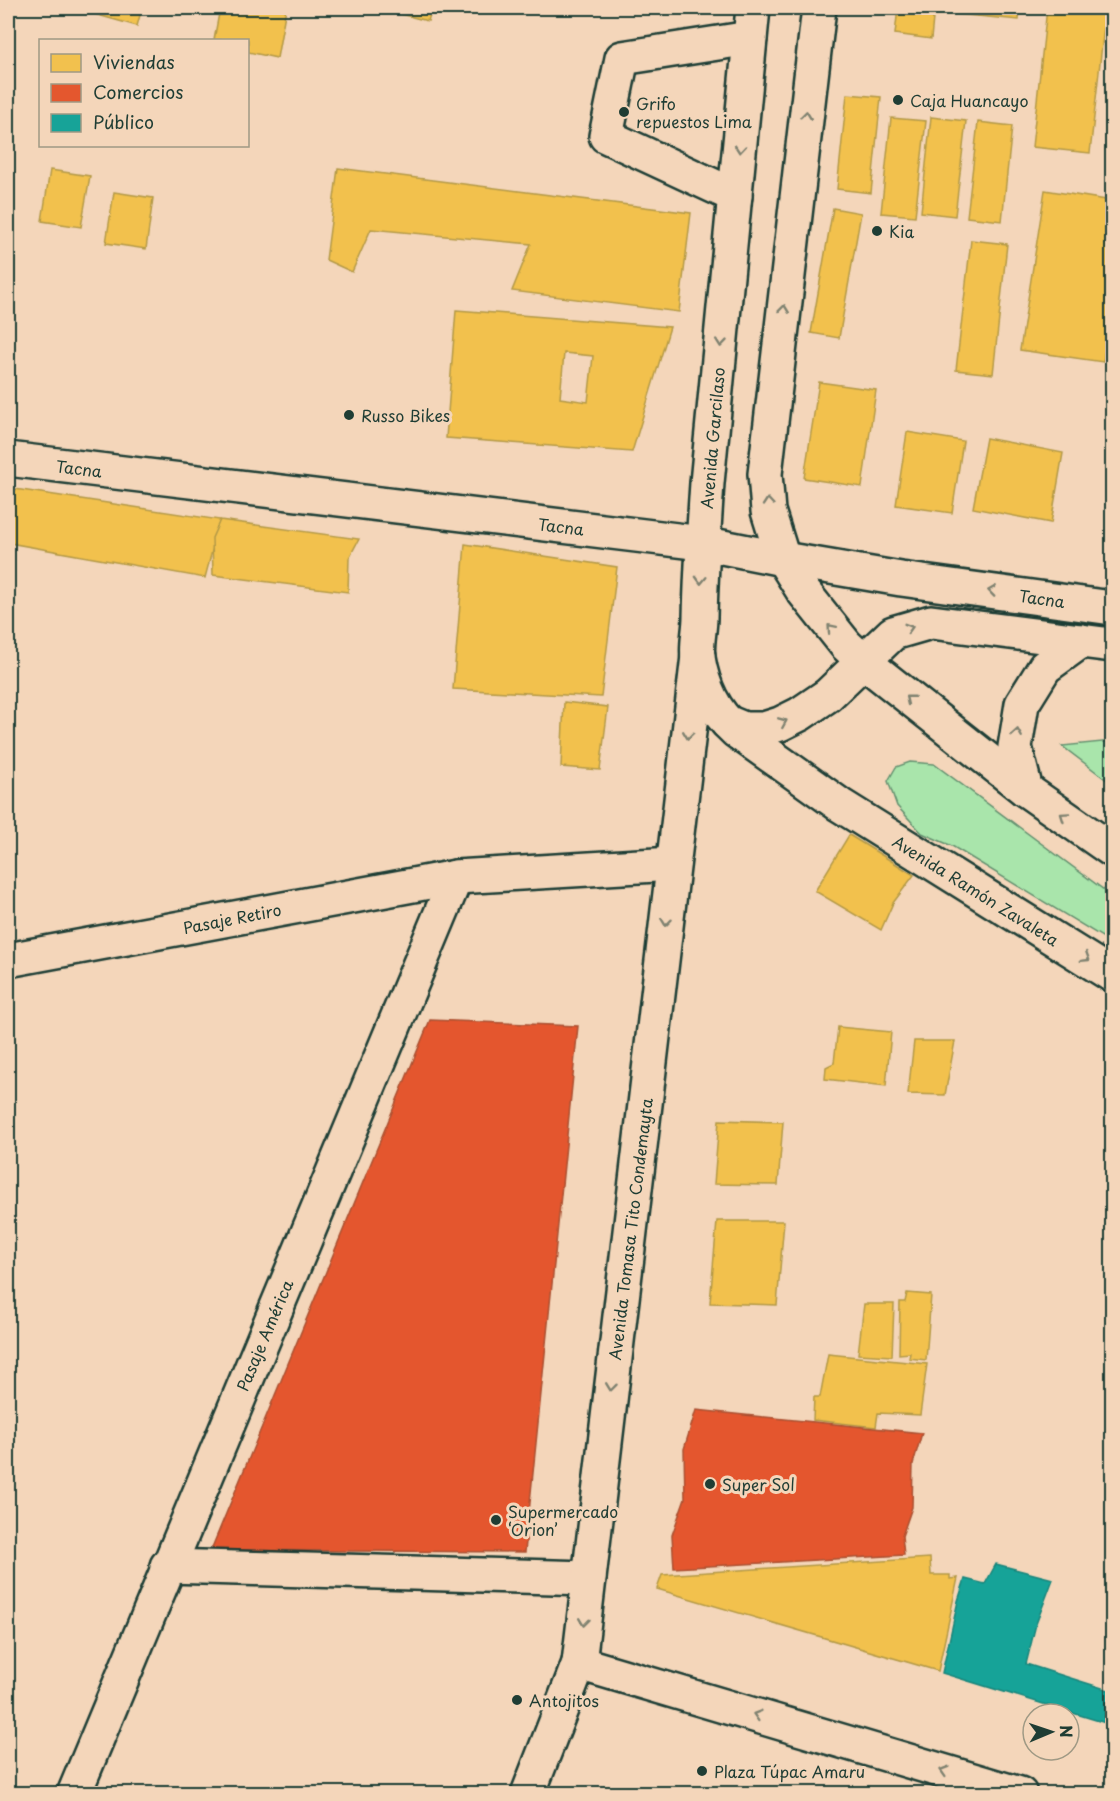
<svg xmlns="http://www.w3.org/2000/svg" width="1120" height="1801" font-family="'Playpen Sans',sans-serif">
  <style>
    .green { fill: #a9e5ab; stroke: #649170; stroke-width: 1.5 }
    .homes { fill: #f2c14e; stroke: #b39946; stroke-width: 1.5; fill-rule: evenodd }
    .shops { fill: #e4572e; stroke: #a94f30; stroke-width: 1.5 }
    .public { fill: #17a398; stroke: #19847a; stroke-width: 1.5 }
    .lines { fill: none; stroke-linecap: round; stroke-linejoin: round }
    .minor-casing { stroke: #1f3d34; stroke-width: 38 }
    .major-casing { stroke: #1f3d34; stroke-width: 38 }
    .minor { stroke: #f4d6ba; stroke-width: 33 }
    .major { stroke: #f4d6ba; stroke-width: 33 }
    .oneway { stroke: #7f8270 }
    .poi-dot { fill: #1f3d34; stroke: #f4d6ba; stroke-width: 2 }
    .labels { text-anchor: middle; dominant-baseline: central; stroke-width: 6; stroke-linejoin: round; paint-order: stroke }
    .poi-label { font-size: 16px; fill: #1f3d34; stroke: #f4d6ba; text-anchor: start }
    .street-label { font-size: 16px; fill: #1f3d34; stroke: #f4d6ba }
  </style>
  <rect width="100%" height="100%" fill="#f4d6ba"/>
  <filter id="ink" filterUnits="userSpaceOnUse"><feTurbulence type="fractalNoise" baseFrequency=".0167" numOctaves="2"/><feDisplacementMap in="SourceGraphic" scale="12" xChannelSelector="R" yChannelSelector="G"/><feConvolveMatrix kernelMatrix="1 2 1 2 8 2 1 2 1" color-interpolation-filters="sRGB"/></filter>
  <g filter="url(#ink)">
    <g class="green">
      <path d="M1112 741V784L1062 746Z"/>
      <path d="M910 762 934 764 1112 896V943L952 846 922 833 897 806 888 781 896 767Z"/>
    </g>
    <g class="homes">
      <path d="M73 8H142L137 26Z"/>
      <path d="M220 8H286L277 58 248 52V40H214Z"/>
      <path d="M377 8H432L428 21Z"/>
      <path d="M898 8H934L931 39 895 34Z"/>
      <path d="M956 8H1020L1019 20 956 14Z"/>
      <path d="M1047 8H1106L1090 153 1032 147Z"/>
      <path d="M847 94 881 97 871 193 837 189Z"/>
      <path d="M931 117 966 121 955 216 921 212Z"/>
      <path d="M891 118 926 121 915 216 881 213Z"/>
      <path d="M978 122 1012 126 1002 221 967 217Z"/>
      <path d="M338 168 691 213 679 312 512 291 531 244 371 229 352 272 326 260Z"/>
      <path d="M50 170 90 176 81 227 42 221Z"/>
      <path d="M1045 190 1112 201V303L1103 362 1020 350Z"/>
      <path d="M114 192 153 198 146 249 106 243Z"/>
      <path d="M833 208 861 213 839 338 811 333Z"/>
      <path d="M971 240 1007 244 993 374 956 370Z"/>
      <path d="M456 310 670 327 632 452 446 438ZM564 353 593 356 588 402 560 398Z"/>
      <path d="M819 382 876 390 862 487 804 478Z"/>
      <path d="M907 432 963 441 952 513 896 505Z"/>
      <path d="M986 438 1063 453 1051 523 973 508Z"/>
      <path d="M8 488 220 520 205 578 9 543 8 554Z"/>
      <path d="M220 520 359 539 349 558 348 592 213 575 212 538Z"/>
      <path d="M465 544 617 567 601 697 453 689Z"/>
      <path d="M564 702 608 707 600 770 561 767Z"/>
      <path d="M849 835 914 875 893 903 881 930 815 891Z"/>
      <path d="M838 1027 891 1032 886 1086 825 1079 826 1067 834 1063Z"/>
      <path d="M914 1041H955L945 1095 908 1094Z"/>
      <path d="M719 1120 783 1122 778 1185 714 1184Z"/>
      <path d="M717 1221H784L777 1305 710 1303Z"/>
      <path d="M907 1293 931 1295 926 1360 909 1358 910 1353 899 1354 900 1302H905Z"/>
      <path d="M864 1304H894L892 1356 858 1354Z"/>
      <path d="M828 1354 927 1364 920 1415 878 1413 876 1427 813 1420 814 1397H820Z"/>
      <path d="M930 1558 931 1575H950V1579L958 1578 938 1671 657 1589 662 1575Z"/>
    </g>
    <g class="shops">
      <path d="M430 1020 578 1026 525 1552 211 1550Z"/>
      <path d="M696 1410 922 1433 913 1464 912 1507 902 1536 904 1555 674 1568 672 1535 685 1498 684 1449Z"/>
    </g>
    <path class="public" d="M996 1564 1053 1579 1036 1624 1026 1664 1112 1691V1725L942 1673 958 1601 965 1579 985 1584Z"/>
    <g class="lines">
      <defs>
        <g id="minor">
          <path d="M735 196 606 136 622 58 750 38"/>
          <path d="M783 559 901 579 1112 608"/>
          <path d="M727 722 744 729H764L780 724 800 714 828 695 893 633 931 622 1112 645"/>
          <path d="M8 960 456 877 673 864"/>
          <path d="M167 1566 589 1578"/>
          <path d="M579 1663 1020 1794"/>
          <path d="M74 1794 456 877"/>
          <path d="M528 1794 579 1663 698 656"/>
        </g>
        <g id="major">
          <path d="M753 8 707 483C704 527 701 572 700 617 700 630 696 645 698 658 703 688 714 711 736 731L840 805 1112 975"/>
          <path d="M819 8 765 474 768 511 783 559 803 591 846 645 863 661 1026 790 1112 850"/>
          <path d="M8 459 702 543 783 559"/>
          <path d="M1026 790 1015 747 1022 704 1045 667 1081 641"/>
        </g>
      </defs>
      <use href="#minor" class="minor-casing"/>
      <use href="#major" class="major-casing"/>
      <use href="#minor" class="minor"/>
      <use href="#major" class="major"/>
    </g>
    <defs><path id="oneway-chevron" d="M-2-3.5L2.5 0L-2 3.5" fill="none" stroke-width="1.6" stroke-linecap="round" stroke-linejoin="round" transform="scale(1.5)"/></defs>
    <g class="oneway">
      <use href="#oneway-chevron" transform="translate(806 115) rotate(-83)"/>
      <use href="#oneway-chevron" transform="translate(740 149) rotate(95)"/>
      <use href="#oneway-chevron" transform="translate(784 309) rotate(-83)"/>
      <use href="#oneway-chevron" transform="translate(721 343) rotate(96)"/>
      <use href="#oneway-chevron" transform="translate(768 502) rotate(-95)"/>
      <use href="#oneway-chevron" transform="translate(701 580) rotate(92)"/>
      <use href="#oneway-chevron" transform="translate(992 591) rotate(-172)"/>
      <use href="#oneway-chevron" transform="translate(831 628) rotate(-131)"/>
      <use href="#oneway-chevron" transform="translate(909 628) rotate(-17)"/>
      <use href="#oneway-chevron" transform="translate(909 699) rotate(-141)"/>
      <use href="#oneway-chevron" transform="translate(783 722) rotate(-23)"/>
      <use href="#oneway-chevron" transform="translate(1017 733) rotate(-81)"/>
      <use href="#oneway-chevron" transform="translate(688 735) rotate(97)"/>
      <use href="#oneway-chevron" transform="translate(1064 816) rotate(-145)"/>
      <use href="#oneway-chevron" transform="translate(666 922) rotate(97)"/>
      <use href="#oneway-chevron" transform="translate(1086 958) rotate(32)"/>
      <use href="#oneway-chevron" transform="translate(611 1387) rotate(97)"/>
      <use href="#oneway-chevron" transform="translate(584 1622) rotate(97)"/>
      <use href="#oneway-chevron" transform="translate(757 1715) rotate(-163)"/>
      <use href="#oneway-chevron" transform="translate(944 1771) rotate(-163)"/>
    </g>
  </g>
  <g class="poi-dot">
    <circle cx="898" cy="100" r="6"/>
    <circle cx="624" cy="112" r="6"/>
    <circle cx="877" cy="231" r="6"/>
    <circle cx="349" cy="415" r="6"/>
    <circle cx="710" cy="1484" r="6"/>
    <circle cx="496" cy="1520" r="6"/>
    <circle cx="517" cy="1700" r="6"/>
    <circle cx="702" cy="1771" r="6"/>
  </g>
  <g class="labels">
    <g class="poi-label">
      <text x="910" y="100">Caja Huancayo</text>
      <text x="636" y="103">Grifo<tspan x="636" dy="18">repuestos Lima</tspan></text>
      <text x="889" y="231">Kia</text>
      <text x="361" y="415">Russo Bikes</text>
      <text x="722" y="1484">Super Sol</text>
      <text x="508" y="1511">Supermercado<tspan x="508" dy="18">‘Orion’</tspan></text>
      <text x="529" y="1700">Antojitos</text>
      <text x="714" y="1771">Plaza Túpac Amaru</text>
    </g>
    <g class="street-label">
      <text transform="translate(712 438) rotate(-85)">Avenida Garcilaso</text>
      <text transform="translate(79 468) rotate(7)">Tacna</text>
      <text transform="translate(561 526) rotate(7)">Tacna</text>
      <text transform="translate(1042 598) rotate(8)">Tacna</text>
      <text transform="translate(976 890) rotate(32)">Avenida Ramón Zavaleta</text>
      <text transform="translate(232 918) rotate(-11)">Pasaje Retiro</text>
      <text transform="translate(630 1229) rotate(-83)">Avenida Tomasa Tito Condemayta</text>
      <text transform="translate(264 1335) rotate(-67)">Pasaje América</text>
    </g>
  </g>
  <rect width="1120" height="1801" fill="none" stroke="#f4d6ba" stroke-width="30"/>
  <rect x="15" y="15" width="1090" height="1771" fill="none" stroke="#1f3d34" stroke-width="2" filter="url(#ink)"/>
  <rect x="39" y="39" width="210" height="108" fill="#f4d6ba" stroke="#9f9984" stroke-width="1.5"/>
  <rect x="51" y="54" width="30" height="18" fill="#f2c14e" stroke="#9f9984" stroke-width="1.5"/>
  <text x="93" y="69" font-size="18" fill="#1f3d34">Viviendas</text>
  <rect x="51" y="84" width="30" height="18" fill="#e4572e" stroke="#9f9984" stroke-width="1.5"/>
  <text x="93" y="99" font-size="18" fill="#1f3d34">Comercios</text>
  <rect x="51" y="114" width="30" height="18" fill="#17a398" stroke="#9f9984" stroke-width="1.5"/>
  <text x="93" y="129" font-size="18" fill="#1f3d34">Público</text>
  <g transform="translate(1051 1732) rotate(88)"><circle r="28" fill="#f4d6ba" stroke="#9f9984" stroke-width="1.5"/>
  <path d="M0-4.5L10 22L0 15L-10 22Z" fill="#1f3d34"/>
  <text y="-9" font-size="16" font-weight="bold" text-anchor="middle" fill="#1f3d34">N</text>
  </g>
</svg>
